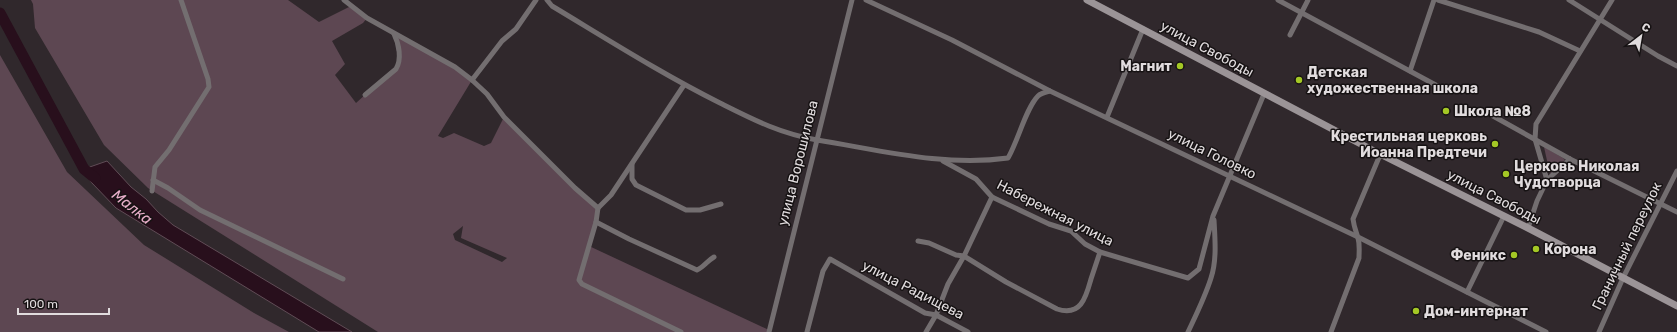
<svg xmlns="http://www.w3.org/2000/svg" width="1677" height="332" font-family="Rubik,sans-serif">
  <style>
    .green { fill: #5d4752; fill-rule: evenodd }
    .water { fill: #280f1c; stroke: #604c56 }
    .lines { fill: none; stroke-linecap: round; stroke-linejoin: round }
    .river { stroke: #280f1c; stroke-width: 11 }
    .minor { stroke: #736e70; stroke-width: 5 }
    .secondary { stroke: #9b9497; stroke-width: 7 }
    .poi-dot { fill: #a4c825; stroke: #161213; stroke-width: 1.5 }
    .labels { text-anchor: middle; dominant-baseline: central; stroke-width: 3; stroke-linejoin: round; paint-order: stroke }
    .street-label { font-size: 14px; fill: #e1dcde; stroke: #161213 }
    .poi-label { font-size: 14px; font-weight: bold; fill: #e1dcde; stroke: #161213; text-anchor: start }
    .water-label { font-size: 15px; font-style: italic; fill: #e7aec9; stroke: #161213 }
  </style>
  <rect width="100%" height="100%" fill="#30282c"/>
  <g class="green">
    <path d="M31 0H288L319 22 351 6 367 18 363 23 332 41 345 64 335 75 356 103 399 64 394 34 413 43 472 80 438 136 443 138 454 133 484 146 491 143 504 117 598 208 589 246 769 330V332H378L148 188 104 145 35 28 33 4ZM463 226 461 238 507 258 502 262 455 240 453 234Z"/>
    <path d="M0 55 67 172 144 245 254 313 289 332H0Z"/>
    <path d="M1544 147 1563 158 1565 160 1550 174Z"/>
  </g>
  <path class="water" d="M107 161 131 187 146 199 158 212 173 225 352 332H319L116 208 91 182 84 169Z"/>
  <g class="lines">
    <path class="river" d="M0 13 84 169 95 178"/>
    <g class="minor">
      <path d="M344 0 367 18 455 67 472 80 502 41 516 29 536 0"/>
      <path d="M547 0 552 6C607 39 662 74 720 103 754 120 779 133 817 140 880 150 944 167 1008 158 1018 141 1026 108 1038 96 1041 93 1046 92 1050 91"/>
      <path d="M866 0 952 40 1050 91 1358 237 1546 332"/>
      <path d="M1278 0 1445 90"/>
      <path d="M1438 0 1539 32 1580 51"/>
      <path d="M1569 0 1658 56 1677 66"/>
      <path d="M1290 35 1308 0"/>
      <path d="M1410 71 1434 0"/>
      <path d="M472 80 487 94 504 117 575 188 598 208 611 195 684 85"/>
      <path d="M365 95 396 69C402 59 399 44 394 34"/>
      <path d="M1493 116 1570 159 1677 212"/>
      <path d="M1107 117 1143 29"/>
      <path d="M943 161 976 179 992 197 1049 224 1071 231 1085 244 1100 252 1188 278 1199 269 1213 216 1264 94"/>
      <path d="M632 164V179L636 185 686 210H700L721 204"/>
      <path d="M153 180 168 188 200 210 343 279"/>
      <path d="M1547 180 1570 159"/>
      <path d="M152 191 155 167 169 150 209 87 208 79 181 0"/>
      <path d="M598 208 596 222 579 280 582 284 681 332"/>
      <path d="M596 222 629 239 697 270C704 267 707 261 714 257"/>
      <path d="M1528 228 1537 201 1547 180 1535 139 1536 124 1612 0"/>
      <path d="M918 241 929 243 956 255 964 256 1006 282 1057 309C1081 317 1086 297 1091 279 1094 270 1097 261 1100 252"/>
      <path d="M1467 292 1504 216"/>
      <path d="M769 332 852 0"/>
      <path d="M807 332 823 271 830 259 925 313 936 315 968 332"/>
      <path d="M926 332 936 315 948 284 964 256 992 197"/>
      <path d="M1188 332C1196 315 1205 297 1211 278 1217 260 1215 239 1214 220"/>
      <path d="M1331 332 1359 258C1359 251 1360 245 1358 238 1356 231 1354 227 1353 219L1380 155"/>
      <path d="M1599 332 1623 278 1677 171"/>
    </g>
    <path class="secondary" d="M1087 0 1376 152 1528 228 1677 306"/>
  </g>
  <g class="poi-dot">
    <circle cx="1180" cy="66" r="4"/>
    <circle cx="1299" cy="80" r="4"/>
    <circle cx="1446" cy="111" r="4"/>
    <circle cx="1495" cy="144" r="4"/>
    <circle cx="1506" cy="174" r="4"/>
    <circle cx="1536" cy="249" r="4"/>
    <circle cx="1514" cy="255" r="4"/>
    <circle cx="1416" cy="311" r="4"/>
  </g>
  <g class="labels">
    <g class="street-label">
      <text transform="translate(1207 49) rotate(28)">улица Свободы</text>
      <text transform="translate(1212 154) rotate(26)">улица Головко</text>
      <text transform="translate(798 163) rotate(-76)">улица Ворошилова</text>
      <text transform="translate(1494 197) rotate(27)">улица Свободы</text>
      <text transform="translate(1055 213) rotate(27)">Набережная улица</text>
      <text transform="translate(1627 246) rotate(-64)">Граничный переулок</text>
      <text transform="translate(913 290) rotate(27)">улица Радищева</text>
    </g>
    <g class="poi-label">
      <text x="1172" y="66" text-anchor="end">Магнит</text>
      <text x="1307" y="72">Детская<tspan x="1307" dy="16">художественная школа</tspan></text>
      <text x="1454" y="111">Школа №8</text>
      <text x="1487" y="136" text-anchor="end">Крестильная церковь<tspan x="1487" dy="16">Иоанна Предтечи</tspan></text>
      <text x="1514" y="166">Церковь Николая<tspan x="1514" dy="16">Чудотворца</tspan></text>
      <text x="1544" y="249">Корона</text>
      <text x="1506" y="255" text-anchor="end">Феникс</text>
      <text x="1424" y="311">Дом-интернат</text>
    </g>
    <g class="water-label">
      <text transform="translate(132 207) rotate(38)">Малка</text>
    </g>
  </g>
  <g transform="translate(1641 36) rotate(31)" stroke="#161213" stroke-width="3" paint-order="stroke">
  <path d="M0-3L7 15L0 10L-7 15Z" fill="#e1dcde"/>
  <text y="-6" font-size="11" font-weight="bold" text-anchor="middle" fill="#e1dcde">С</text>
  </g>
  <path d="M18 308v6h91v-6" fill="none" stroke="#e1dcde" stroke-width="2"/>
  <text x="24" y="308" font-size="12" fill="#e1dcde" stroke="#161213" stroke-width="3" paint-order="stroke">100 m</text>
</svg>
